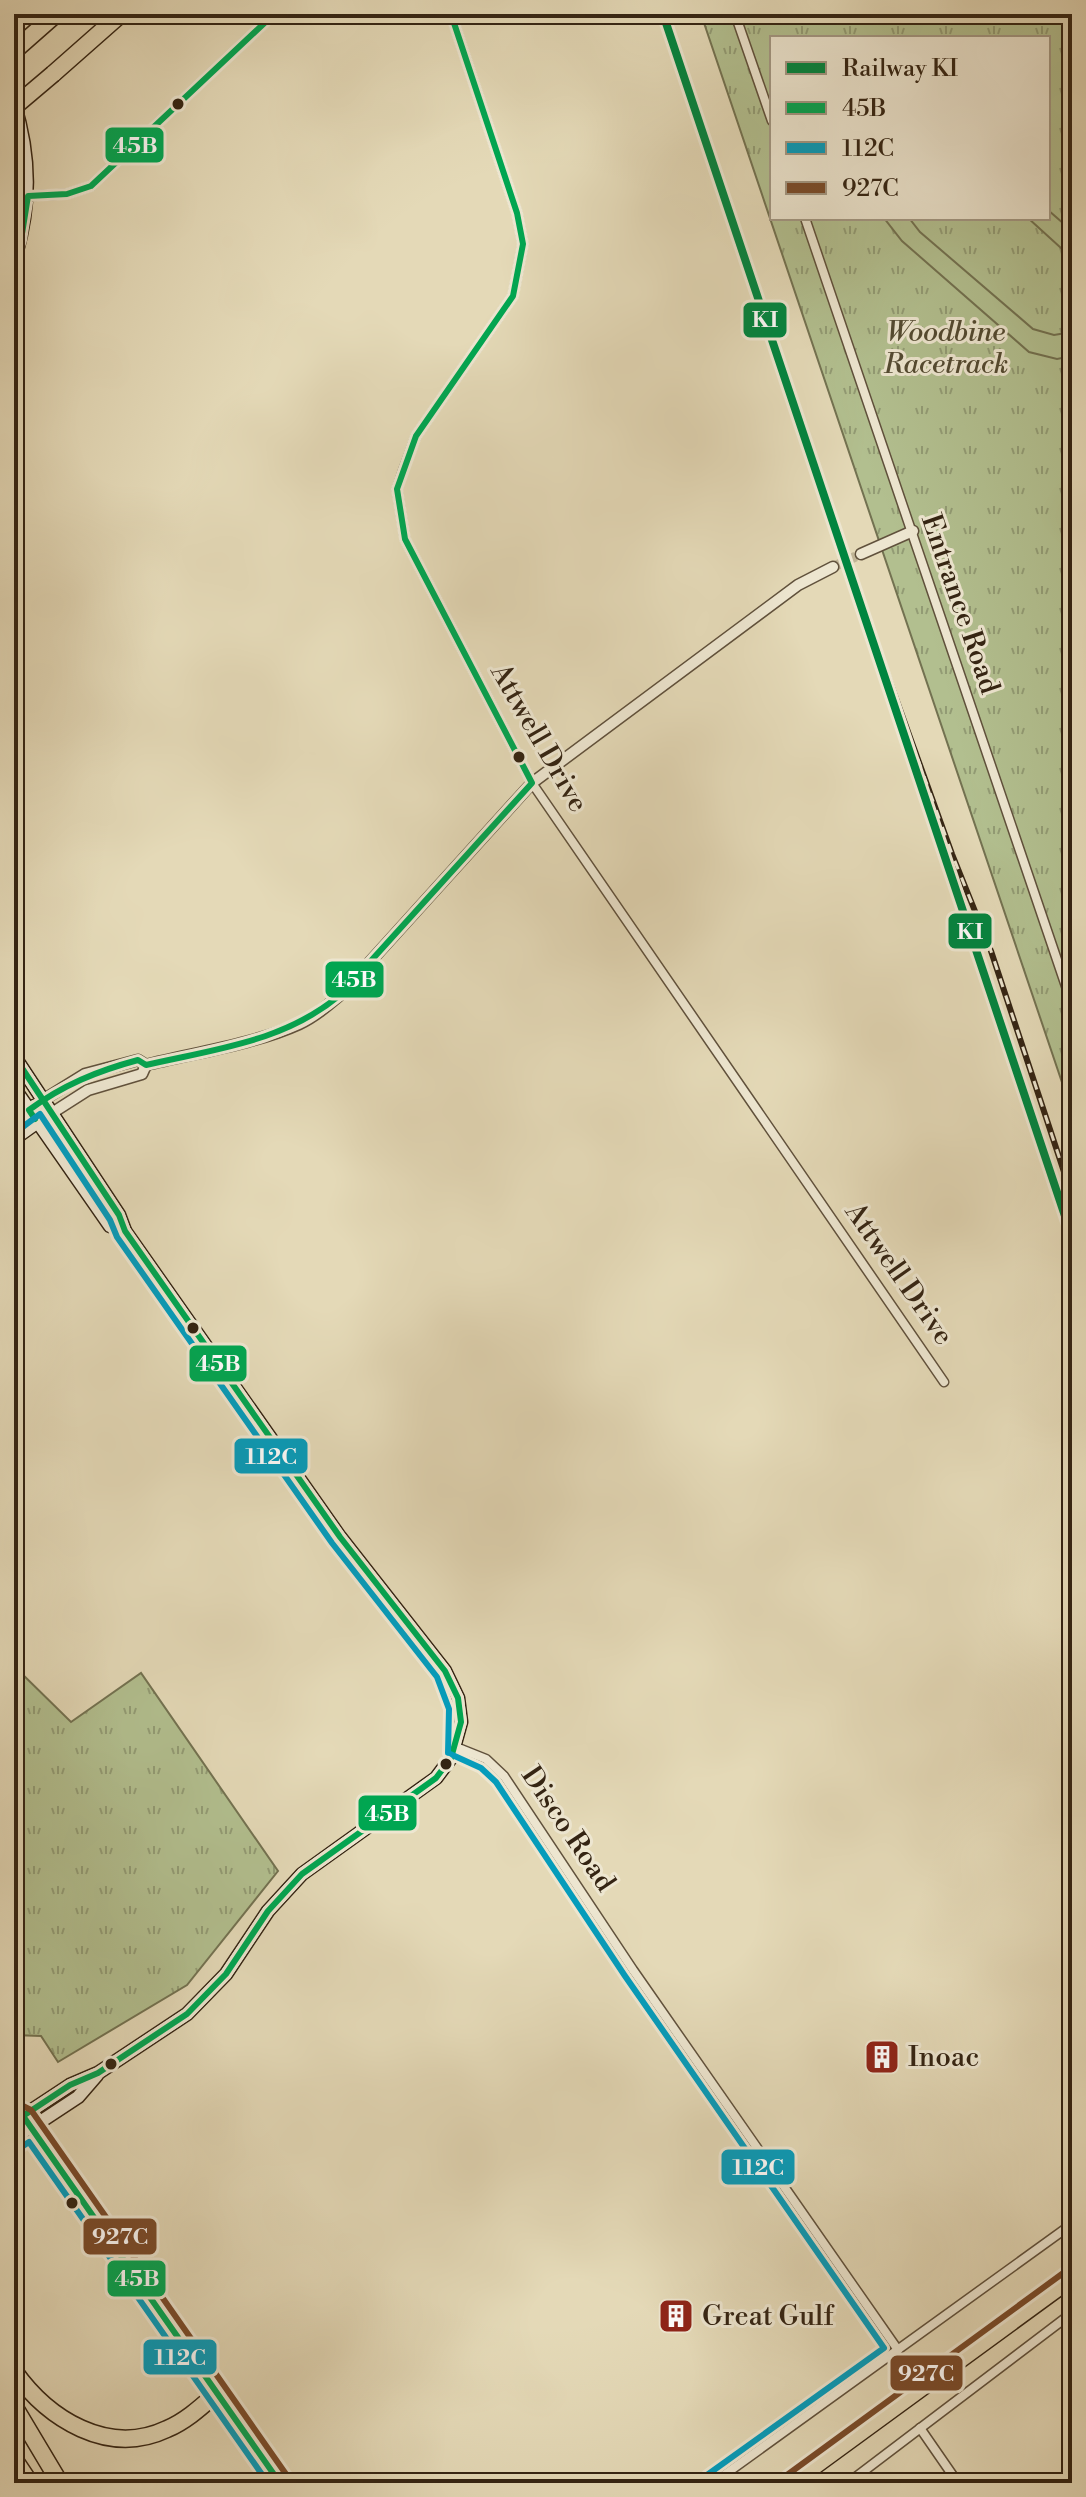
<svg xmlns="http://www.w3.org/2000/svg" width="1086" height="2497" font-family="'Libre Bodoni',serif">
  <style>
    .grass { fill: url(#grass-tufts); stroke: #737251; stroke-width: 2; fill-rule: evenodd }
    .pitch { fill: #b2bf8f; stroke: #737251; stroke-width: 2 }
    .lines { fill: none; stroke-linecap: round; stroke-linejoin: round }
    .tertiary-tunnel { stroke: #c1b596; stroke-width: 10; stroke-dasharray: 10 5; stroke-linecap: butt }
    .minor-casing { stroke: #60513c; stroke-width: 11 }
    .tertiary-casing { stroke: #60513c; stroke-width: 13 }
    .secondary-casing { stroke: #342413; stroke-width: 15 }
    .primary-casing { stroke: #342413; stroke-width: 17 }
    .motorway-casing { stroke: #342413; stroke-width: 19 }
    .minor { stroke: #ede6d0; stroke-width: 8 }
    .tertiary { stroke: #ede6d0; stroke-width: 10 }
    .secondary { stroke: #ede6d0; stroke-width: 12 }
    .primary { stroke: #e4d9b7; stroke-width: 14 }
    .motorway { stroke: #e4d9b7; stroke-width: 16 }
    .rail-casing { stroke: #342413; stroke-width: 6 }
    .rail { stroke: #ede6d0; stroke-width: 3; stroke-dasharray: 9; stroke-linecap: butt }
    .motorway-bridge-casing { stroke: #342413; stroke-width: 19; stroke-linecap: butt }
    .motorway-bridge { stroke: #e4d9b7; stroke-width: 16 }
    .bus-1-casing { stroke: #ede6d0; stroke-width: 12 }
    .bus-2-casing { stroke: #ede6d0; stroke-width: 12 }
    .bus-3-casing { stroke: #ede6d0; stroke-width: 12 }
    .bus-1 { stroke: #00a651; stroke-width: 6 }
    .bus-2 { stroke: #059cbb; stroke-width: 6 }
    .bus-3 { stroke: #7a4b2a; stroke-width: 6 }
    .rail-1-casing { stroke: #ede6d0; stroke-width: 14 }
    .rail-1 { stroke: #00853f; stroke-width: 8 }
    .bus-dot { fill: #342413; stroke: #ede6d0; stroke-width: 3 }
    .labels { text-anchor: middle; dominant-baseline: central; stroke-width: 6; stroke-linejoin: round; paint-order: stroke }
    .park-label { font-size: 28px; font-style: italic; fill: #544b32; stroke: #ede6d0 }
    .street-label { font-size: 28px; fill: #342413; stroke: #ede6d0 }
    .poi-label { font-size: 28px; fill: #342413; stroke: #ede6d0; text-anchor: start }
    .line-badge { stroke: #ede6d0; stroke-width: 3 }
    .badge-label { font-size: 22px; text-anchor: middle; font-weight: bold; fill: #fff }
  </style>
  <defs>
    <pattern id="grass-tufts" width="24" height="20" patternUnits="userSpaceOnUse" patternTransform="scale(2)"><rect width="24" height="20" fill="#b2bf8f"/><path d="M3 7l-1-3M5 7V3M7 7l1-3M15 17l-1-3M17 17v-4M19 17l1-3" fill="none" stroke="#929b74"/></pattern>
  </defs>
  <rect width="100%" height="100%" fill="#e4d9b7"/>
  <filter id="stains"><feTurbulence type="fractalNoise" baseFrequency=".0025" numOctaves="4"/><feColorMatrix values="0 0 0 0 .2 0 0 0 0 .09 0 0 0 0 .02 0 0 0 .5 -.17"/></filter>
  <radialGradient id="worn" r=".72"><stop offset=".6" stop-color="#630" stop-opacity="0"/><stop offset="1" stop-color="#630" stop-opacity=".3"/></radialGradient>
  <g class="grass">
    <path d="M701 14H1072V1112ZM772 38H1048V218H772Z"/>
    <path d="M14 1666 71 1722 141 1673 278 1871 187 1985 58 2062 41 2036 14 2035Z"/>
  </g>
  <g class="pitch">
    <path d="M1048 210 1072 231V258L1028 218H1048Z"/>
    <path d="M884 218H909L920 232 1033 329 1054 335 1072 332V356L1057 359 1029 352 902 241Z"/>
  </g>
  <g class="lines">
    <path class="tertiary-tunnel" d="M833 567 861 554"/>
    <defs>
      <g id="minor">
        <path d="M451 14 517 213 523 244 513 296 416 436 403 471 397 489 405 539 532 783 944 1382"/>
        <path d="M735 14 772 121"/>
        <path d="M28 196 67 194 91 186 274 14"/>
        <path d="M805 218 1072 1004"/>
        <path d="M456 1747 486 1759 504 1776 633 1970 898 2350"/>
        <path d="M920 2428 958 2483"/>
        <path d="M713 2483 1072 2224"/>
        <path d="M848 2483 1072 2313"/>
      </g>
      <g id="tertiary">
        <path d="M861 554 913 531"/>
        <path d="M43 1100 85 1074 138 1060 146 1065C194 1053 255 1044 299 1024 314 1017 327 1006 340 995L532 783 798 585 833 567"/>
        <path d="M52 1113 88 1090 142 1074 146 1065"/>
        <path d="M14 2140 31 2128"/>
      </g>
      <g id="secondary">
        <path d="M14 103C31 157 31 207 14 261"/>
        <path d="M14 1056 119 1215 125 1231 340 1537 445 1671 458 1698 461 1722 451 1758 436 1778 302 1874 268 1911 226 1974 187 2014 98 2073 70 2085 23 2116 280 2483"/>
        <path d="M14 1088 110 1226 125 1231"/>
        <path d="M14 1121 34 1106"/>
        <path d="M14 1139 42 1119"/>
        <path d="M31 2128 78 2097 97 2075"/>
      </g>
      <path id="primary" d="M793 2483 1072 2279"/>
      <g id="motorway">
        <path d="M14 51 56 14"/>
        <path d="M53 74 121 14"/>
        <path d="M14 2371C48 2419 108 2457 167 2429 186 2421 201 2407 217 2393"/>
        <path d="M14 2406 60 2483"/>
        <path d="M14 2459 30 2483"/>
      </g>
    </defs>
    <use href="#minor" class="minor-casing"/>
    <use href="#tertiary" class="tertiary-casing"/>
    <use href="#secondary" class="secondary-casing"/>
    <use href="#primary" class="primary-casing"/>
    <use href="#motorway" class="motorway-casing"/>
    <use href="#minor" class="minor"/>
    <use href="#tertiary" class="tertiary"/>
    <use href="#secondary" class="secondary"/>
    <use href="#primary" class="primary"/>
    <use href="#motorway" class="motorway"/>
    <defs>
      <path id="rail" d="M857 590 952 854 991 951 1072 1196"/>
    </defs>
    <use href="#rail" class="rail-casing"/>
    <use href="#rail" class="rail"/>
    <defs>
      <path id="motorway-bridge" d="M14 107 53 74"/>
    </defs>
    <use href="#motorway-bridge" class="motorway-bridge-casing"/>
    <use href="#motorway-bridge" class="motorway-bridge"/>
    <defs>
      <g id="bus-1">
        <path d="M14 261 21 240 28 196 67 194 91 186 274 14"/>
        <path d="M14 1056 119 1215 125 1231 340 1537 445 1671 458 1698 461 1722 451 1758 436 1778 302 1874 268 1911 226 1974 187 2014 98 2073 70 2085 23 2116 280 2483"/>
        <path d="M35 1119 29 1110C63 1085 97 1071 138 1060L146 1065C215 1049 284 1042 340 995L532 783 405 539 397 489 416 436 513 296 523 244 517 213 451 14"/>
      </g>
      <g id="bus-2">
        <path d="M20 1129 40 1114 110 1220 117 1237 332 1543 437 1677 449 1709 448 1753 481 1768 496 1782 625 1976 884 2348 707 2475"/>
        <path d="M20 2148 29 2142 268 2483"/>
      </g>
      <g id="bus-3">
        <path d="M14 2110 23 2106 31 2110 288 2477"/>
        <path d="M787 2475 1066 2271"/>
      </g>
    </defs>
    <use href="#bus-1" class="bus-1-casing"/>
    <use href="#bus-2" class="bus-2-casing"/>
    <use href="#bus-3" class="bus-3-casing"/>
    <use href="#bus-1" class="bus-1"/>
    <use href="#bus-2" class="bus-2"/>
    <use href="#bus-3" class="bus-3"/>
    <defs>
      <path id="rail-1" d="M663 14 1072 1237"/>
    </defs>
    <use href="#rail-1" class="rail-1-casing"/>
    <use href="#rail-1" class="rail-1"/>
  </g>
  <defs>
    <symbol id="building-square" viewBox="-11 -11 22 22"><rect x="-9" y="-9" width="18" height="18" rx="4" fill="#8f2418" stroke="#ede6d0"/><path d="M-4-6H4V6H1V3H-1V6H-4ZM-2.5-4.3h1.7v1.8h-1.7ZM.8-4.3h1.7v1.8H.8ZM-2.5-1h1.7V.8h-1.7ZM.8-1h1.7V.8H.8Z" fill="#fff"/></symbol>
  </defs>
  <g fill-rule="evenodd">
    <use href="#building-square" x="862" y="2037" width="40" height="40"/>
    <use href="#building-square" x="656" y="2296" width="40" height="40"/>
  </g>
  <g class="bus-dot">
    <circle cx="178" cy="104" r="7"/>
    <circle cx="519" cy="757" r="7"/>
    <circle cx="193" cy="1328" r="7"/>
    <circle cx="446" cy="1764" r="7"/>
    <circle cx="111" cy="2064" r="7"/>
    <circle cx="72" cy="2203" r="7"/>
  </g>
  <g class="labels">
    <g class="park-label">
      <text x="946" y="332">Woodbine<tspan x="946" dy="32">Racetrack</tspan></text>
    </g>
    <g class="street-label">
      <text transform="translate(960 604) rotate(71)">Entrance Road</text>
      <text transform="translate(539 738) rotate(60)">Attwell Drive</text>
      <text transform="translate(899 1274) rotate(55)">Attwell Drive</text>
      <text transform="translate(568 1829) rotate(56)">Disco Road</text>
    </g>
    <g class="poi-label">
      <text x="908" y="2057">Inoac</text>
      <text x="702" y="2316">Great Gulf</text>
    </g>
  </g>
  <g class="line-badge">
    <rect x="104" y="126" width="61" height="38" rx="8" fill="#00a651"/>
    <rect x="742" y="301" width="46" height="38" rx="8" fill="#00853f"/>
    <rect x="947" y="912" width="46" height="38" rx="8" fill="#00853f"/>
    <rect x="324" y="960" width="61" height="39" rx="8" fill="#00a651"/>
    <rect x="188" y="1344" width="60" height="39" rx="8" fill="#00a651"/>
    <rect x="233" y="1437" width="76" height="38" rx="8" fill="#059cbb"/>
    <rect x="357" y="1794" width="61" height="38" rx="8" fill="#00a651"/>
    <rect x="720" y="2148" width="76" height="38" rx="8" fill="#059cbb"/>
    <rect x="82" y="2217" width="76" height="39" rx="8" fill="#7a4b2a"/>
    <rect x="106" y="2259" width="61" height="39" rx="8" fill="#00a651"/>
    <rect x="142" y="2338" width="76" height="38" rx="8" fill="#059cbb"/>
    <rect x="889" y="2354" width="75" height="38" rx="8" fill="#7a4b2a"/>
  </g>
  <g class="badge-label">
    <text x="135" y="153">45B</text>
    <text x="765" y="327">KI</text>
    <text x="970" y="939">KI</text>
    <text x="354" y="987">45B</text>
    <text x="218" y="1371">45B</text>
    <text x="271" y="1464">112C</text>
    <text x="387" y="1821">45B</text>
    <text x="758" y="2175">112C</text>
    <text x="120" y="2244">927C</text>
    <text x="137" y="2286">45B</text>
    <text x="180" y="2365">112C</text>
    <text x="926" y="2381">927C</text>
  </g>
  <rect width="1086" height="2497" fill="none" stroke="#e4d9b7" stroke-width="48"/>
  <rect x="16" y="16" width="1054" height="2465" fill="none" stroke="#342413" stroke-width="4"/>
  <rect x="24" y="24" width="1038" height="2449" fill="none" stroke="#342413" stroke-width="2"/>
  <rect x="770" y="36" width="280" height="184" fill="#ede6d0" stroke="#a39884" stroke-width="2"/>
  <rect x="786" y="62" width="40" height="12" fill="#00853f" stroke="#a39884" stroke-width="2"/>
  <text x="842" y="76" font-size="24" fill="#342413">Railway KI</text>
  <rect x="786" y="102" width="40" height="12" fill="#00a651" stroke="#a39884" stroke-width="2"/>
  <text x="842" y="116" font-size="24" fill="#342413">45B</text>
  <rect x="786" y="142" width="40" height="12" fill="#059cbb" stroke="#a39884" stroke-width="2"/>
  <text x="842" y="156" font-size="24" fill="#342413">112C</text>
  <rect x="786" y="182" width="40" height="12" fill="#7a4b2a" stroke="#a39884" stroke-width="2"/>
  <text x="842" y="196" font-size="24" fill="#342413">927C</text>
  <rect width="100%" height="100%" filter="url(#stains)"/>
  <rect width="100%" height="100%" fill="url(#worn)"/>
</svg>
